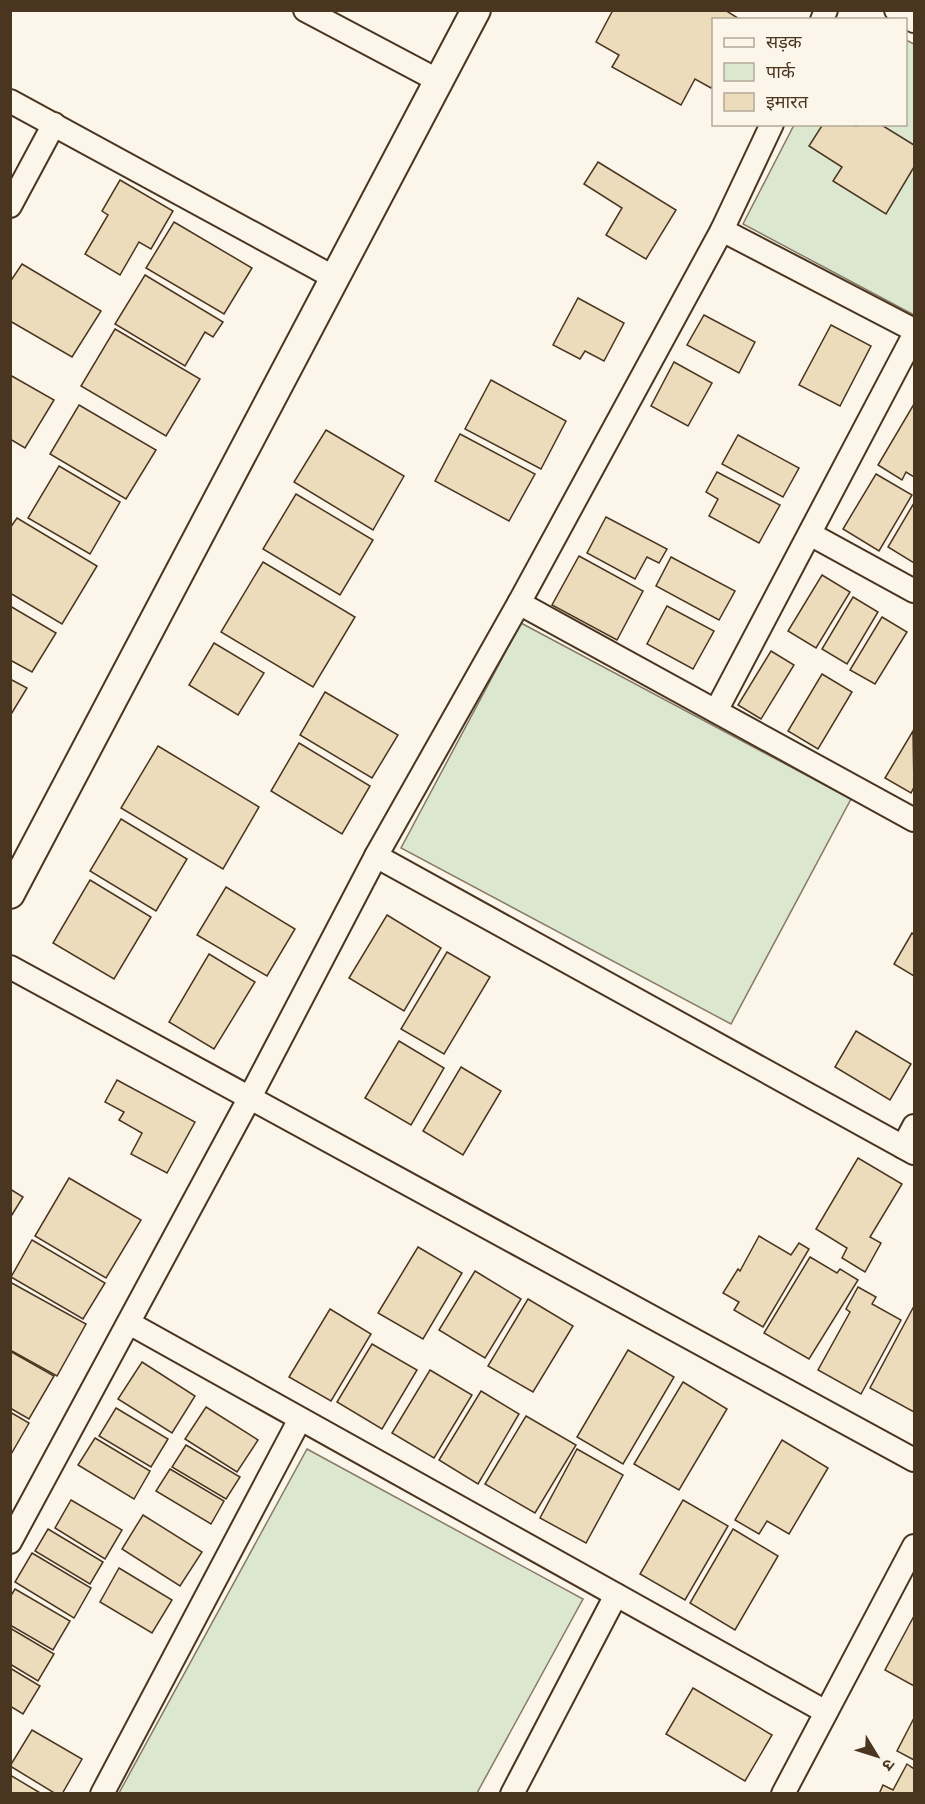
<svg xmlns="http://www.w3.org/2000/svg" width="925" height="1804" font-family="'Times New Roman','Noto Sans Devanagari',serif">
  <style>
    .green { fill: #dce7d0; stroke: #887966; stroke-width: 1.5 }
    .building { fill: #ecdcbc; stroke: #4a3520; stroke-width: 1.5 }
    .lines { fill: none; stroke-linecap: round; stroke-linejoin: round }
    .minor-casing { stroke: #4a3520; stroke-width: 26 }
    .tertiary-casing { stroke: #4a3520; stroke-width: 32 }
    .minor { stroke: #fbf6e9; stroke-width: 22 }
    .tertiary { stroke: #fbf6e9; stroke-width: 28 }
  </style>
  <rect width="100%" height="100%" fill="#fbf6e9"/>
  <g class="green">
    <path d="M906 40 914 44V315L743 224 794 125 906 124Z"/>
    <path d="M521 623 851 799 731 1024 401 848Z"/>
    <path d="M307 1449 583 1599 477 1793H119Z"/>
  </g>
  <g class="building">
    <path d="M613 10H725L741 20H714V84L711 88 695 79 681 105 612 67 619 55 596 42Z"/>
    <path d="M823 124H853L856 126 858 124H880L914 145V167L886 214 833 181 842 167 809 146Z"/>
    <path d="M598 162 676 210 646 259 606 235 622 208 584 184Z"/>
    <path d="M120 180 173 211 151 249 139 242 120 275 85 254 108 215 102 211Z"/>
    <path d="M174 222 252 268 224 314 146 268Z"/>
    <path d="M22 264 101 311 72 357 10 321V282Z"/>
    <path d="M145 275 223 322 213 337 205 332 185 366 115 324Z"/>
    <path d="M578 298 624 323 604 361 585 351 580 359 553 345Z"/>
    <path d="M704 315 755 342 739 373 687 345Z"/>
    <path d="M831 325 871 346 840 406 799 385Z"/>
    <path d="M115 329 200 379 166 436 81 386Z"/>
    <path d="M674 362 712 383 688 426 651 406Z"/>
    <path d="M10 375 54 400 25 448 10 439Z"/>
    <path d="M491 380 566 421 541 469 465 429Z"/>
    <path d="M914 404V477L906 472 902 480 878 465Z"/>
    <path d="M79 405 156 450 126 499 50 454Z"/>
    <path d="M326 430 404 476 373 530 294 482Z"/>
    <path d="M460 434 535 474 509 521 435 481Z"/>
    <path d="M738 435 799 468 783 497 722 464Z"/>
    <path d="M59 466 120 502 90 554 28 518Z"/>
    <path d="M717 472 780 505 759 543 709 516 718 499 706 492Z"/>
    <path d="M876 474 912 495 879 551 843 529Z"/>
    <path d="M296 494 373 540 340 595 263 549Z"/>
    <path d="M914 503V563L888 547Z"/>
    <path d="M606 517 667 549 659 563 647 557 635 579 587 553Z"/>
    <path d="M17 518 97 566 62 624 10 593V528Z"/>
    <path d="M579 556 643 591 617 640 552 605Z"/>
    <path d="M671 557 735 591 719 620 656 586Z"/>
    <path d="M263 562 355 617 313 687 221 632Z"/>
    <path d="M822 575 850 592 816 648 788 631Z"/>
    <path d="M853 597 878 612 847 664 822 649Z"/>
    <path d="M10 606 56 633 32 672 10 660Z"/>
    <path d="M667 606 714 631 693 669 647 644Z"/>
    <path d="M882 617 907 632 875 684 850 670Z"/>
    <path d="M214 643 264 673 238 715 189 685Z"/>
    <path d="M771 651 794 665 761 719 738 705Z"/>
    <path d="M822 674 852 692 818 749 788 731Z"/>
    <path d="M10 679 27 688 10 716Z"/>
    <path d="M325 692 398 735 372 778 300 735Z"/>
    <path d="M913 731 914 787 911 793 885 778Z"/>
    <path d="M299 743 370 786 342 834 271 791Z"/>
    <path d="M158 746 259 807 223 869 121 808Z"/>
    <path d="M121 819 187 859 156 911 90 871Z"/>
    <path d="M90 880 151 917 114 979 53 943Z"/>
    <path d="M226 887 295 929 267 976 197 935Z"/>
    <path d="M387 915 441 948 404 1011 349 978Z"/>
    <path d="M912 933 914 935V976L894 964Z"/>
    <path d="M447 952 490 977 444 1054 401 1029Z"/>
    <path d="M209 954 255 982 214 1049 169 1022Z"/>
    <path d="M856 1031 911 1064 890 1100 835 1067Z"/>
    <path d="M399 1041 444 1068 411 1125 365 1098Z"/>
    <path d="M461 1067 501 1091 463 1155 423 1131Z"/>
    <path d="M117 1080 195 1122 167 1173 131 1154 142 1133 119 1120 124 1112 105 1102Z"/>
    <path d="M858 1158 902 1184 870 1237 881 1243 865 1272 842 1258 847 1248 816 1229Z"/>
    <path d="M69 1178 141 1220 106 1278 35 1236Z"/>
    <path d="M10 1189 23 1197 10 1218Z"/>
    <path d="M759 1236 791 1255 799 1243 809 1249 763 1327 734 1310 739 1302 723 1293 738 1269 740 1271Z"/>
    <path d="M32 1240 105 1283 83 1319 11 1277Z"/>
    <path d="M418 1247 462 1273 423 1339 378 1313Z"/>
    <path d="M810 1257 837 1273 840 1269 858 1280 809 1359 764 1333Z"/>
    <path d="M475 1271 521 1299 485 1358 439 1330Z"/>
    <path d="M10 1282 86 1324 57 1376 10 1350Z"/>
    <path d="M858 1287 876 1297 872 1304 901 1320 861 1394 818 1370 850 1312 846 1309Z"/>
    <path d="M528 1299 573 1326 533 1392 488 1366Z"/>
    <path d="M914 1306V1412L870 1388Z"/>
    <path d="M330 1309 371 1334 331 1401 289 1377Z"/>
    <path d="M372 1344 417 1370 382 1429 337 1402Z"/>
    <path d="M628 1350 674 1377 623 1464 577 1437Z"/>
    <path d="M10 1351 54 1376 29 1419 10 1408Z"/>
    <path d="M142 1362 195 1396 172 1433 118 1399Z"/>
    <path d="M430 1370 472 1395 434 1458 392 1433Z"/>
    <path d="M683 1382 727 1409 679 1490 634 1464Z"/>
    <path d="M481 1391 519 1414 478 1484 439 1460Z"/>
    <path d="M206 1407 258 1440 237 1472 185 1439Z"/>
    <path d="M116 1408 168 1439 151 1467 99 1436Z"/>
    <path d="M10 1412 29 1423 10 1456Z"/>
    <path d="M526 1416 576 1445 535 1513 485 1484Z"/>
    <path d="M95 1438 150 1471 134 1499 78 1465Z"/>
    <path d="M782 1440 828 1468 789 1534 767 1521 759 1534 735 1520Z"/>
    <path d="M186 1445 240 1477 226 1499 172 1467Z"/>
    <path d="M577 1449 623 1475 586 1543 540 1518Z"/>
    <path d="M170 1469 224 1501 211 1524 156 1491Z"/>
    <path d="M71 1500 122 1530 105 1559 55 1528Z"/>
    <path d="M683 1500 728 1526 685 1600 640 1574Z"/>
    <path d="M143 1515 202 1552 180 1586 122 1549Z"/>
    <path d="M48 1529 103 1562 90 1584 35 1551Z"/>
    <path d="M733 1529 778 1556 735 1630 690 1603Z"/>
    <path d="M32 1553 91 1588 74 1618 15 1582Z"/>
    <path d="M119 1568 172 1600 152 1633 100 1602Z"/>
    <path d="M15 1589 70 1621 53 1650 10 1625V1597Z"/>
    <path d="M914 1616V1686L885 1670Z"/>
    <path d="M10 1628 54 1654 38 1681 10 1664Z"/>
    <path d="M10 1668 40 1686 23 1714 10 1706Z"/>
    <path d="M693 1688 772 1735 745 1781 666 1734Z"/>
    <path d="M914 1718V1760L897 1751Z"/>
    <path d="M32 1730 82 1759 62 1794H56L10 1766Z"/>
    <path d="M907 1764 914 1769V1794H879L883 1785 893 1790Z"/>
    <path d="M10 1775 42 1794H10Z"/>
  </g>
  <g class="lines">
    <defs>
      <g id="minor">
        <path d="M305 10 439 81"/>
        <path d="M896 10 914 21"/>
        <path d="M822 20 826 10"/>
        <path d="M10 101 335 278"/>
        <path d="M10 206 54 124"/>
        <path d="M722 230 914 330"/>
        <path d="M810 534 914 591"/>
        <path d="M519 603 914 820"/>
        <path d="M716 711 914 335"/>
        <path d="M376 856 914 1153"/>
        <path d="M10 967 914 1460"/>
        <path d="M903 1147 914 1126"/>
        <path d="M129 1323 826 1712"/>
        <path d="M10 1542 249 1099 376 856 519 603 722 230 772 124"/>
        <path d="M102 1794 300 1419"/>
        <path d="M512 1794 616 1595"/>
        <path d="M783 1794 914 1546"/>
      </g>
      <path id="tertiary" d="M10 894 476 10"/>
    </defs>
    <use href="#minor" class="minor-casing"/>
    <use href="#tertiary" class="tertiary-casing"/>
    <use href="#minor" class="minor"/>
    <use href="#tertiary" class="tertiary"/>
  </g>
  <rect width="925" height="1804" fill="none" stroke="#4a3520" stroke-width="24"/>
  <rect x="712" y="18" width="195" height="108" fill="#fbf6e9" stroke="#b4a999" stroke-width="1.5"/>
  <rect x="724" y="38" width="30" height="9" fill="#fbf6e9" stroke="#b4a999" stroke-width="1.5"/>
  <text x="766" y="48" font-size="18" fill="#4a3520">सड़क</text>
  <rect x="724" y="63" width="30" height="18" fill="#dce7d0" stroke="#b4a999" stroke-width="1.5"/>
  <text x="766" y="78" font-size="18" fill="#4a3520">पार्क</text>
  <rect x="724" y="93" width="30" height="18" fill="#ecdcbc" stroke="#b4a999" stroke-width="1.5"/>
  <text x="766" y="108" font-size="18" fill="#4a3520">इमारत</text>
  <g transform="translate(877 1756) rotate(128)" stroke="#fbf6e9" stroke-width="4.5" paint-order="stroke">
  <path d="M0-4.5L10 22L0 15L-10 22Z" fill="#4a3520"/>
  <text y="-9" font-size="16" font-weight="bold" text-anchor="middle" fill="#4a3520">उ</text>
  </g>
</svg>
